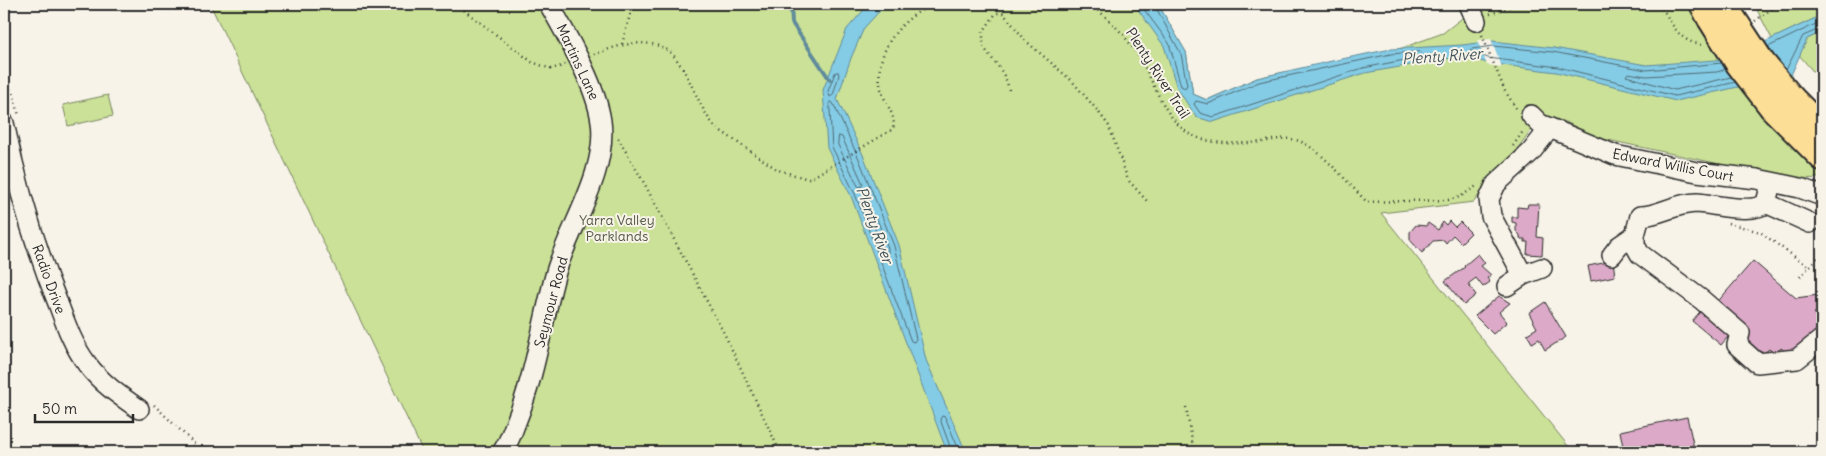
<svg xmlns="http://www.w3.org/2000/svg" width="1826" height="456" font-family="Delius,sans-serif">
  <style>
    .green { fill: #cae197; stroke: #7a8661 }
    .water { fill: #84cbe5; stroke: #608b9b }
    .pier { fill: #f7f3e8 }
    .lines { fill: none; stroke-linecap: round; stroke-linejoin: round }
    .shore { stroke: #4f6b75; stroke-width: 1 }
    .stream { stroke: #608b9b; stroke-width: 4 }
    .building { fill: #dcaac8; stroke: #2b2b2b }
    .minor-casing { stroke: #2b2b2b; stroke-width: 22 }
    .major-casing { stroke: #2b2b2b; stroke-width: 28 }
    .path { stroke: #2b2b2b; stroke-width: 2.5; stroke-dasharray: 1 4; stroke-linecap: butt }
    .minor { stroke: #f7f3e8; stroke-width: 19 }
    .major { stroke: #fdde96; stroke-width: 24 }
    .major-bridge-casing { stroke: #2b2b2b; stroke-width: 28; stroke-linecap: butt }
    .major-bridge { stroke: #fdde96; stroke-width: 24 }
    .labels { text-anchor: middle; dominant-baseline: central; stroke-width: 4; stroke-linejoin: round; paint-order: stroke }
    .street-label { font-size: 14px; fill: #2b2b2b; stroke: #f7f3e8 }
    .park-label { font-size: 14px; fill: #535846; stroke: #f7f3e8 }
    .water-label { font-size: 15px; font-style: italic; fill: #41535a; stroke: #f7f3e8 }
  </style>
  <rect width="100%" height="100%" fill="#f7f3e8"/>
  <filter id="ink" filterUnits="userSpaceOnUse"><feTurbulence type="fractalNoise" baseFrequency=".02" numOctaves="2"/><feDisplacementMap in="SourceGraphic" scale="10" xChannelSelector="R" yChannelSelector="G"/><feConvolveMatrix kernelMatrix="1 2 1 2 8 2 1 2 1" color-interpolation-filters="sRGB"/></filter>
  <g filter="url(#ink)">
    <g class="green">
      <path d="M210 4H1158L1186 52 1193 94 1207 100 1257 78 1402 48 1443 33 1480 4H1689L1701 24 1820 168V177C1809 182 1771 173 1757 172L1594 137 1566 122 1544 117 1530 105 1524 112 1534 126C1517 154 1492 176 1474 202L1381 213 1573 452H423Z"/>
      <path d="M1754 4H1822V15L1772 39Z"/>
      <path d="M1822 32V82L1799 55 1807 39Z"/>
      <path d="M108 95 113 116 68 126 63 105Z"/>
    </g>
    <g class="water">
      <path d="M869 4H886L864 28 851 58 837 99 864 157 899 245 926 360 966 452H947L851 196 827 148 823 90 847 29Z"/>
      <path d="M1134 4H1158L1186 52 1193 94 1207 100 1257 78 1332 61 1391 49 1462 45 1493 41 1554 48 1646 65 1716 60 1767 41 1822 15V32L1807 39 1791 75 1676 101 1556 72 1487 63 1463 56 1365 73 1213 122 1196 117 1177 88 1164 46Z"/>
    </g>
    <path class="pier" d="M1491 39 1502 67 1487 65 1477 40Z"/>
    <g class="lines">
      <g class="shore">
        <path d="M1140 4 1169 43 1181 86 1185 88 1187 85 1181 54 1154 4"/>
        <path d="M1768 47 1822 21"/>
        <path d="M1420 52 1422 55 1420 57 1363 68 1213 117 1200 113 1194 104 1196 101 1208 104 1259 82 1391 54Z"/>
        <path d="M1722 63 1646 70 1553 52 1493 46 1472 49 1470 51 1488 58 1558 67 1675 96 1736 82"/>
        <path d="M1726 69 1717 72 1646 76 1628 73 1626 76 1675 90 1731 77"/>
        <path d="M1786 70 1803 36 1822 28"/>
        <path d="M838 72 839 75 833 95 830 97 828 91 835 73Z"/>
        <path d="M830 102 833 103 859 159 894 246 916 339 914 342 911 341 855 194 832 147Z"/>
        <path d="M839 136 842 137 863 184 861 187 858 186 838 145Z"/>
        <path d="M874 218 877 219 888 248V254L884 253 872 221Z"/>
        <path d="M952 452 940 419 942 416 945 417 960 452"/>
      </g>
      <path class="stream" d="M793 4 791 6 792 23 830 80"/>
    </g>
    <g class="building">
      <path d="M1528 204H1539L1537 237 1543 238 1542 255 1527 254 1528 242H1525V239H1520V235L1516 231V223L1512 222V217H1517V207L1527 208Z"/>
      <path d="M1449 221 1455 227 1460 222 1471 233 1461 243 1453 235 1446 243 1444 240 1433 241 1422 253 1410 240V232L1416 225 1426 226 1428 223 1438 230 1443 222 1446 225Z"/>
      <path d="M1478 254 1485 263 1481 266 1491 275 1487 278 1490 282 1483 287 1476 278 1468 284 1476 295 1464 305 1445 281 1465 267 1464 266Z"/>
      <path d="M1613 261 1615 276 1591 281 1588 266Z"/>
      <path d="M1753 261 1796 298 1818 295 1822 312 1814 313 1822 320V325L1796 355 1791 356 1781 348 1775 354 1769 349 1758 358 1742 345 1749 336 1714 306Z"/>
      <path d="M1499 296 1510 303 1499 312 1507 322 1493 334 1475 316Z"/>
      <path d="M1545 302 1566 337 1545 350 1539 339 1532 343 1527 334 1537 328 1529 313Z"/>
      <path d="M1705 306 1733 331 1721 345 1692 321Z"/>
      <path d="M1687 417 1694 448 1672 452H1624L1620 431Z"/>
    </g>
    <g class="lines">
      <defs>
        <g id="minor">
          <path d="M1469 4 1476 21"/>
          <path d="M1531 115 1540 124 1550 128"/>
          <path d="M4 123C17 185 35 247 59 306 66 325 74 347 87 364 101 383 120 396 139 409"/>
          <path d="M1769 191 1766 203 1810 223"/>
          <path d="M1766 203C1753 215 1715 204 1697 203 1675 203 1659 216 1640 216L1635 235V245L1640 254 1702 300 1740 333 1737 345 1757 363 1797 359 1822 339"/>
          <path d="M1612 255 1619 246 1635 235"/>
          <path d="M1523 275 1491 216 1489 199 1496 184 1531 152 1550 128 1615 155 1697 172 1757 179 1800 188 1822 196"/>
          <path d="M1507 286 1523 275 1542 268"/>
          <path d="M502 452C509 443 512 432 516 422 536 373 542 322 556 272 570 225 608 172 601 121 596 85 567 36 549 4"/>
        </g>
        <g id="major">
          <path d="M1702 4 1710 19"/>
          <path d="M1792 98 1822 128"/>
          <path d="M1772 108 1822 158"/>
        </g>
      </defs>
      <use href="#minor" class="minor-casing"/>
      <use href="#major" class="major-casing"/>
      <g class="path">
        <path d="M456 4 532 62 551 69 565 65"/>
        <path d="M1090 4C1111 20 1127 37 1141 60 1154 83 1163 113 1184 130 1204 146 1238 144 1262 142 1273 140 1284 137 1296 140 1319 146 1349 185 1367 202L1448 200 1460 197 1478 185"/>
        <path d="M1659 4C1674 24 1676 42 1705 45"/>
        <path d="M1490 14 1517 4"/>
        <path d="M1755 21 1778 4"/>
        <path d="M1482 35 1505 91 1518 111"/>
        <path d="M622 44 633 4"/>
        <path d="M594 55C618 44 659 33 677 60 692 81 699 107 715 127L778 170 805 178H811L893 129C897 115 884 103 881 89 872 52 903 15 935 4"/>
        <path d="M4 75 15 99 19 116"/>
        <path d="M1009 90C1005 70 993 62 983 46V32L996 13H1003L1026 41 1072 81 1097 110 1109 126 1128 180 1147 201"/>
        <path d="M618 138 643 181 726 337 780 452"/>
        <path d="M1513 146 1524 130"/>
        <path d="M1728 223 1760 232 1809 267"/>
        <path d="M1800 277 1822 253"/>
        <path d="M154 405 203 452"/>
        <path d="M1186 407 1194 452"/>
      </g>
      <use href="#minor" class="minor"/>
      <use href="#major" class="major"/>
      <defs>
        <g id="major-bridge">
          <path d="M1728 10 1763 63 1792 98"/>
          <path d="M1710 19 1738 64 1772 108"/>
        </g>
      </defs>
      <use href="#major-bridge" class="major-bridge-casing"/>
      <use href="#major-bridge" class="major-bridge"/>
    </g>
  </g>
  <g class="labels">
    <g class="street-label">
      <text transform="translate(578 62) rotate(65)">Martins Lane</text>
      <text transform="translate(1158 73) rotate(57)">Plenty River Trail</text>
      <text transform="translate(1673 165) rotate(11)">Edward Willis Court</text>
      <text transform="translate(49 279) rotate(70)">Radio Drive</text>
      <text transform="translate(551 302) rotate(-75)">Seymour Road</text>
    </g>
    <g class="park-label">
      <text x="617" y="220">Yarra Valley<tspan x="617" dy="16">Parklands</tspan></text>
    </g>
    <g class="water-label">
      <text transform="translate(1442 56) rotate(-4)">Plenty River</text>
      <text transform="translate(875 225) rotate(70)">Plenty River</text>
    </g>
  </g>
  <rect width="1826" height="456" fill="none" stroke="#f7f3e8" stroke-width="20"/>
  <rect x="10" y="10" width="1806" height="436" fill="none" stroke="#2b2b2b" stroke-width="2" filter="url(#ink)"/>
  <path d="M35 414v8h98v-8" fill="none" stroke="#2b2b2b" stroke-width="2.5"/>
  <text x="42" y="414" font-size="15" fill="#2b2b2b" stroke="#f7f3e8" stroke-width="4" paint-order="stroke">50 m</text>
</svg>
